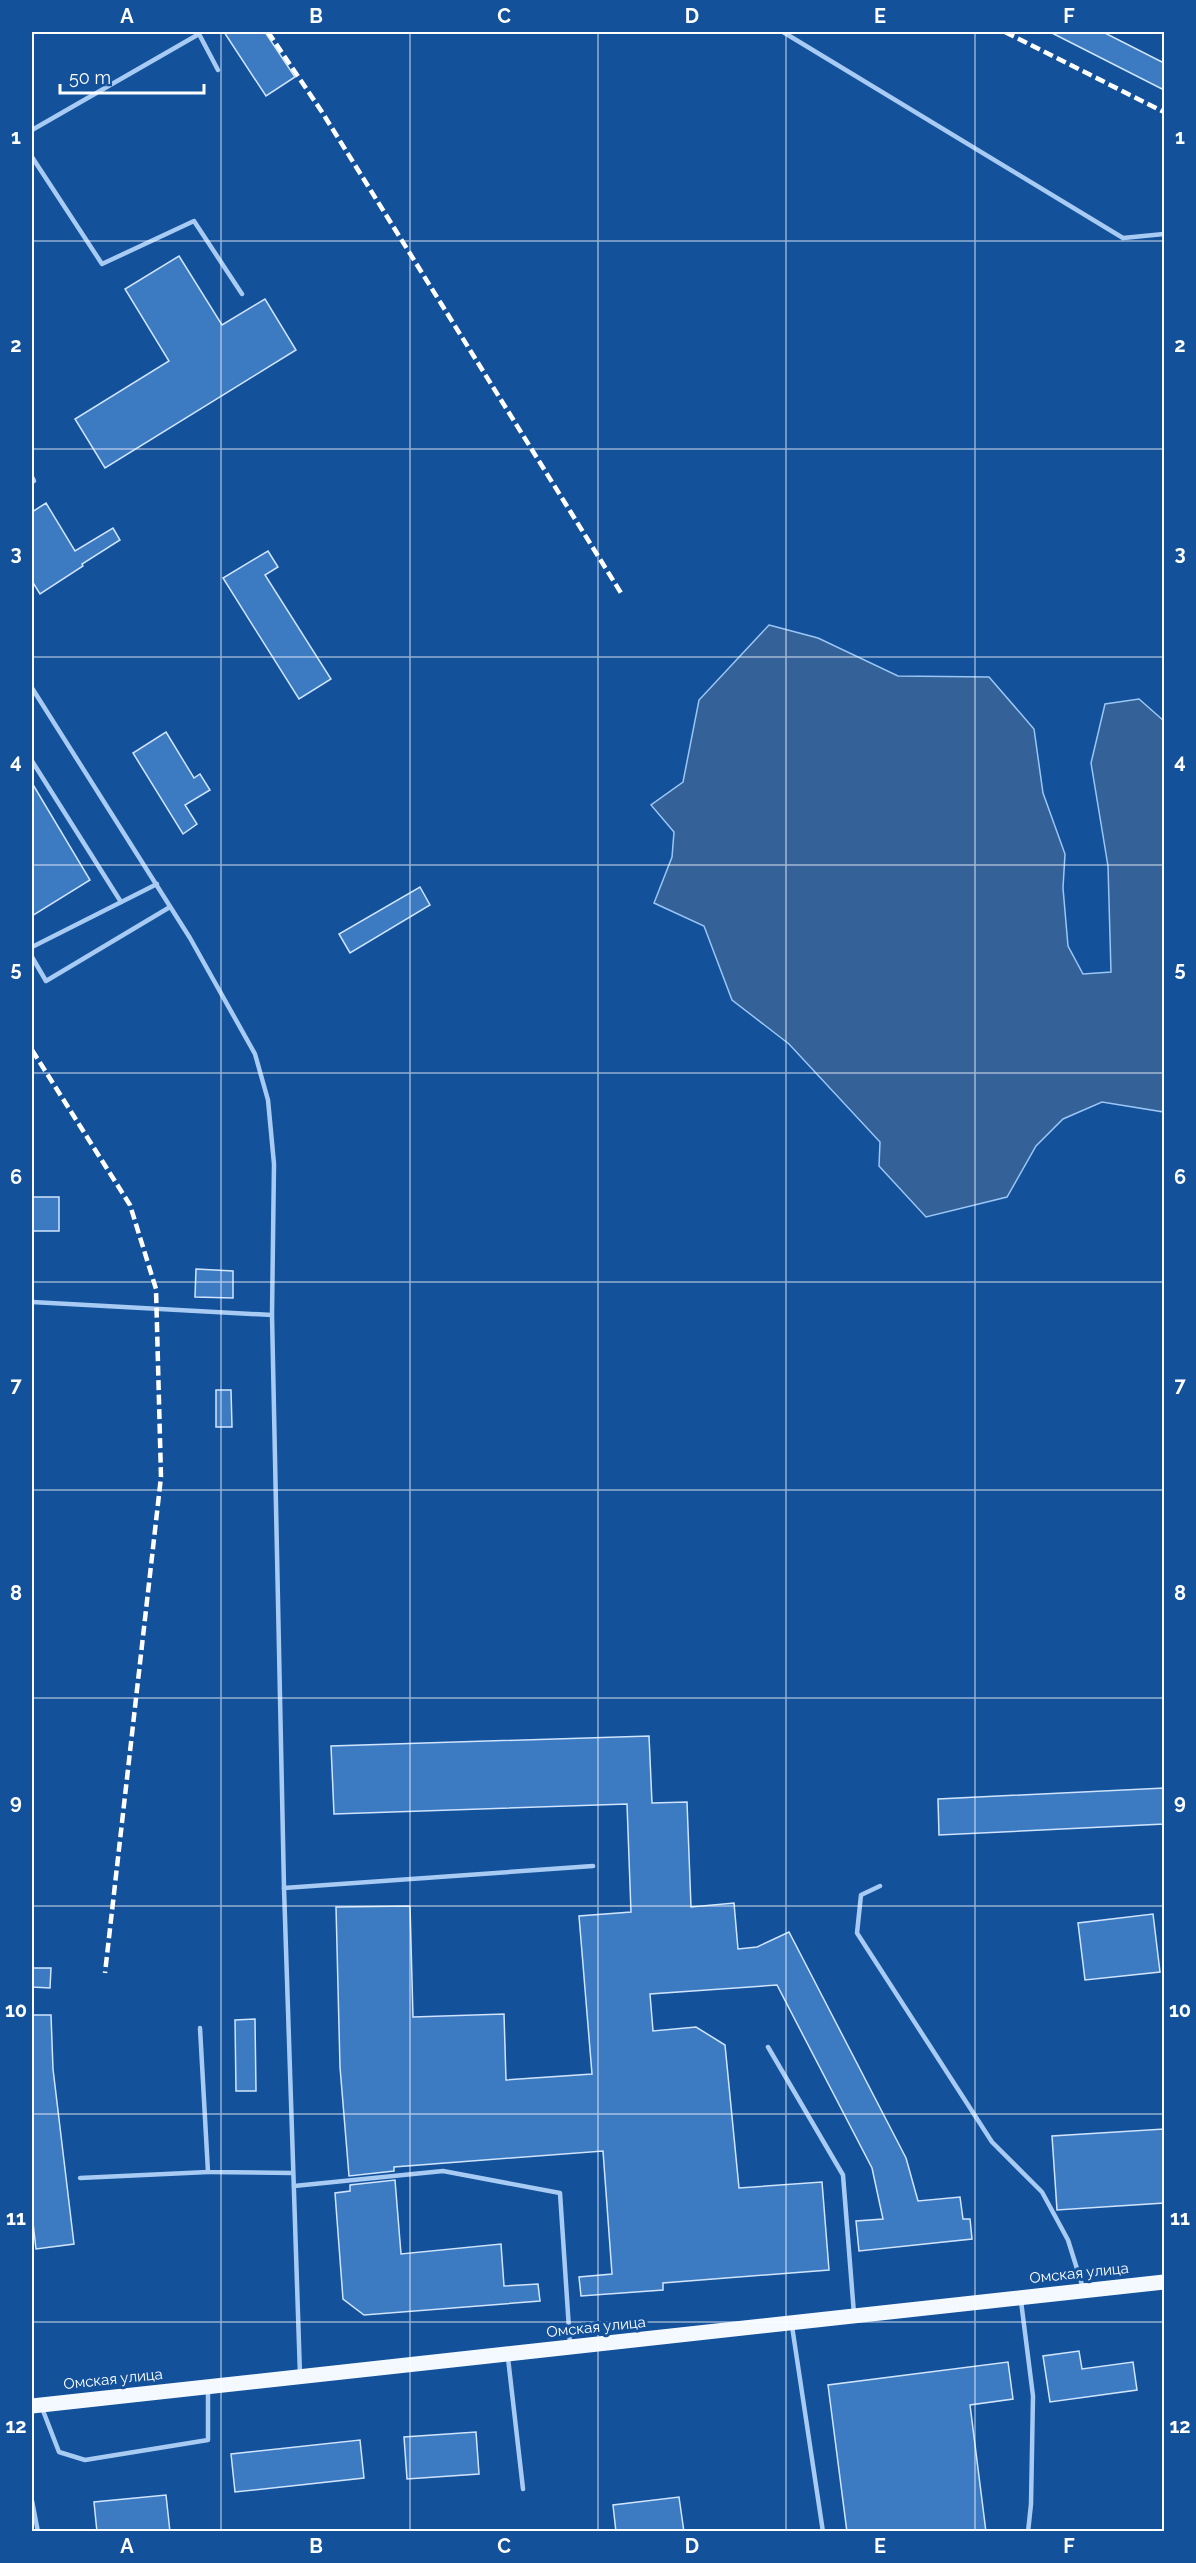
<svg xmlns="http://www.w3.org/2000/svg" width="1196" height="2563" font-family="Raleway,sans-serif">
  <style>
    .water { fill: #346197; stroke: #9ac6f6; stroke-width: 1.5 }
    .building { fill: #3c7ac2; stroke: #d0e5fd; stroke-width: 1.5 }
    .lines { fill: none; stroke-linecap: round; stroke-linejoin: round }
    .service { stroke: #a8cbf4; stroke-width: 4.5 }
    .primary { stroke: #f4f9ff; stroke-width: 15 }
    .rail { stroke: #fff; stroke-width: 4.5; stroke-dasharray: 10 4.5; stroke-linecap: butt }
    .grid { fill: none; stroke: #fff; stroke-width: 1.5; stroke-opacity: 0.55 }
    .labels { text-anchor: middle; dominant-baseline: central; stroke-width: 6; stroke-linejoin: round; paint-order: stroke }
    .street-label { font-size: 15px; fill: #fff; stroke: #13519b }
    .neatline { fill: none; stroke: #fff; stroke-width: 2 }
    .grid-label { font-size: 20px; text-anchor: middle; font-weight: bold; fill: #fff }
  </style>
  <rect width="100%" height="100%" fill="#13519b"/>
  <path class="water" d="M769 625 818 638 898 676 989 677 1034 729 1043 793 1065 854 1063 888 1068 946 1083 974 1111 972 1108 866 1091 763 1105 704 1139 699 1164 721V1112L1102 1102 1063 1119 1036 1146 1007 1197 926 1217 879 1166 880 1142 789 1044 732 1000 704 926 654 903 672 857 674 832 651 805 683 782 699 700Z"/>
  <g class="building">
    <path d="M224 32H265L295 77 266 96Z"/>
    <path d="M1050 32H1103L1164 63V90Z"/>
    <path d="M179 256 222 325 265 299 296 350 105 468 75 419 169 361 125 289Z"/>
    <path d="M46 503 75 551 113 528 120 540 82 564 83 566 40 594 32 581V512Z"/>
    <path d="M268 551 278 567 265 575 331 679 299 699 223 578Z"/>
    <path d="M166 732 194 778 200 774 210 790 185 805 197 824 183 834 133 753Z"/>
    <path d="M32 783 90 880 32 916Z"/>
    <path d="M420 887 430 905 350 953 339 934Z"/>
    <rect x="32" y="1197" width="27" height="34"/>
    <path d="M196 1269 233 1271V1298L195 1297Z"/>
    <path d="M216 1390H231L232 1427H216Z"/>
    <path d="M649 1736 652 1803 687 1802 691 1907 734 1903 738 1949 757 1947 789 1932 906 2158 918 2201 960 2197 963 2219H970L972 2239 859 2251 856 2221 883 2219 872 2168 777 1985 650 1994 653 2031 696 2027 725 2045 739 2188 822 2182 829 2270 663 2283V2290L581 2296 579 2277 612 2274 603 2151 394 2167V2171L349 2176 340 2067 336 1907 410 1906 413 2017 504 2014 506 2080 592 2074 579 1916 631 1912 627 1804 334 1814 331 1746Z"/>
    <path d="M1164 1788V1824L939 1835 938 1799Z"/>
    <path d="M1153 1914 1160 1972 1085 1980 1078 1923Z"/>
    <path d="M32 1968H51L50 1988 32 1987Z"/>
    <path d="M32 2015H51L53 2069 74 2244 36 2249 32 2214Z"/>
    <path d="M255 2019 256 2091H236L235 2020Z"/>
    <path d="M1164 2129V2203L1057 2210 1052 2136Z"/>
    <path d="M395 2180 401 2254 501 2244 504 2286 538 2284 540 2301 364 2315 343 2299 335 2193 350 2191V2185Z"/>
    <path d="M1079 2351 1082 2369 1133 2362 1137 2390 1050 2402 1043 2356Z"/>
    <path d="M1008 2362 1013 2399 970 2405 986 2532H847L828 2385Z"/>
    <path d="M476 2432 479 2474 407 2479 404 2437Z"/>
    <path d="M360 2440 364 2478 235 2492 231 2454Z"/>
    <path d="M166 2495 170 2532H97L94 2502Z"/>
    <path d="M679 2497 684 2532H616L613 2505Z"/>
  </g>
  <g class="lines">
    <g class="service">
      <path d="M783 32 1123 238 1164 234"/>
      <path d="M32 130 199 34 218 70"/>
      <path d="M32 157 102 264 194 221 242 294"/>
      <path d="M32 477 34 481"/>
      <path d="M32 688 190 938 255 1054 268 1100 274 1164 272 1315 284 1888 300 2375"/>
      <path d="M32 761 121 902"/>
      <path d="M32 947 157 884"/>
      <path d="M32 957 46 981 170 907"/>
      <path d="M32 1302 272 1315"/>
      <path d="M880 1886 861 1895 857 1933 992 2142 1042 2192 1068 2240 1083 2288"/>
      <path d="M284 1888 593 1866"/>
      <path d="M200 2028 208 2172 293 2173"/>
      <path d="M768 2047 843 2175 854 2314"/>
      <path d="M80 2178 208 2172"/>
      <path d="M294 2186 443 2171 560 2193 570 2344"/>
      <path d="M1021 2301 1033 2396 1031 2504 1028 2532"/>
      <path d="M792 2326 823 2532"/>
      <path d="M508 2358 523 2489"/>
      <path d="M42 2408 59 2452 85 2460 208 2440V2390"/>
      <path d="M32 2501 38 2532"/>
    </g>
    <path class="primary" d="M32 2406 1164 2282"/>
    <g class="rail">
      <path d="M268 32 322 112 621 593"/>
      <path d="M1005 32 1164 112"/>
      <path d="M32 1050 130 1205 156 1289 161 1477 105 1973"/>
    </g>
  </g>
  <path class="grid" d="M221 32V2532M410 32V2532M598 32V2532M786 32V2532M975 32V2532M32 241H1164M32 449H1164M32 657H1164M32 865H1164M32 1073H1164M32 1282H1164M32 1490H1164M32 1698H1164M32 1906H1164M32 2114H1164M32 2322H1164"/>
  <g class="labels">
    <g class="street-label">
      <text transform="translate(1079 2273) rotate(-6)">Омская улица</text>
      <text transform="translate(596 2327) rotate(-6)">Омская улица</text>
      <text transform="translate(113 2379) rotate(-6)">Омская улица</text>
    </g>
  </g>
  <rect width="1196" height="2563" fill="none" stroke="#13519b" stroke-width="66"/>
  <path d="M60 84v9h144v-9" fill="none" stroke="#ffffff" stroke-width="3"/>
  <text x="69" y="84" font-size="18" fill="#ffffff" stroke="#13519b" stroke-width="4.5" paint-order="stroke">50 m</text>
  <rect x="33" y="33" width="1130" height="2497" class="neatline"/>
  <g class="grid-label">
    <text x="127" y="23">A</text>
    <text x="316" y="23">B</text>
    <text x="504" y="23">C</text>
    <text x="692" y="23">D</text>
    <text x="880" y="23">E</text>
    <text x="1069" y="23">F</text>
    <text x="16" y="144">1</text>
    <text x="1180" y="144">1</text>
    <text x="16" y="352">2</text>
    <text x="1180" y="352">2</text>
    <text x="16" y="560">3</text>
    <text x="1180" y="560">3</text>
    <text x="16" y="768">4</text>
    <text x="1180" y="768">4</text>
    <text x="16" y="976">5</text>
    <text x="1180" y="976">5</text>
    <text x="16" y="1184">6</text>
    <text x="1180" y="1184">6</text>
    <text x="16" y="1392">7</text>
    <text x="1180" y="1392">7</text>
    <text x="16" y="1600">8</text>
    <text x="1180" y="1600">8</text>
    <text x="16" y="1809">9</text>
    <text x="1180" y="1809">9</text>
    <text x="16" y="2017">10</text>
    <text x="1180" y="2017">10</text>
    <text x="16" y="2225">11</text>
    <text x="1180" y="2225">11</text>
    <text x="16" y="2433">12</text>
    <text x="1180" y="2433">12</text>
    <text x="127" y="2553">A</text>
    <text x="316" y="2553">B</text>
    <text x="504" y="2553">C</text>
    <text x="692" y="2553">D</text>
    <text x="880" y="2553">E</text>
    <text x="1069" y="2553">F</text>
  </g>
</svg>
